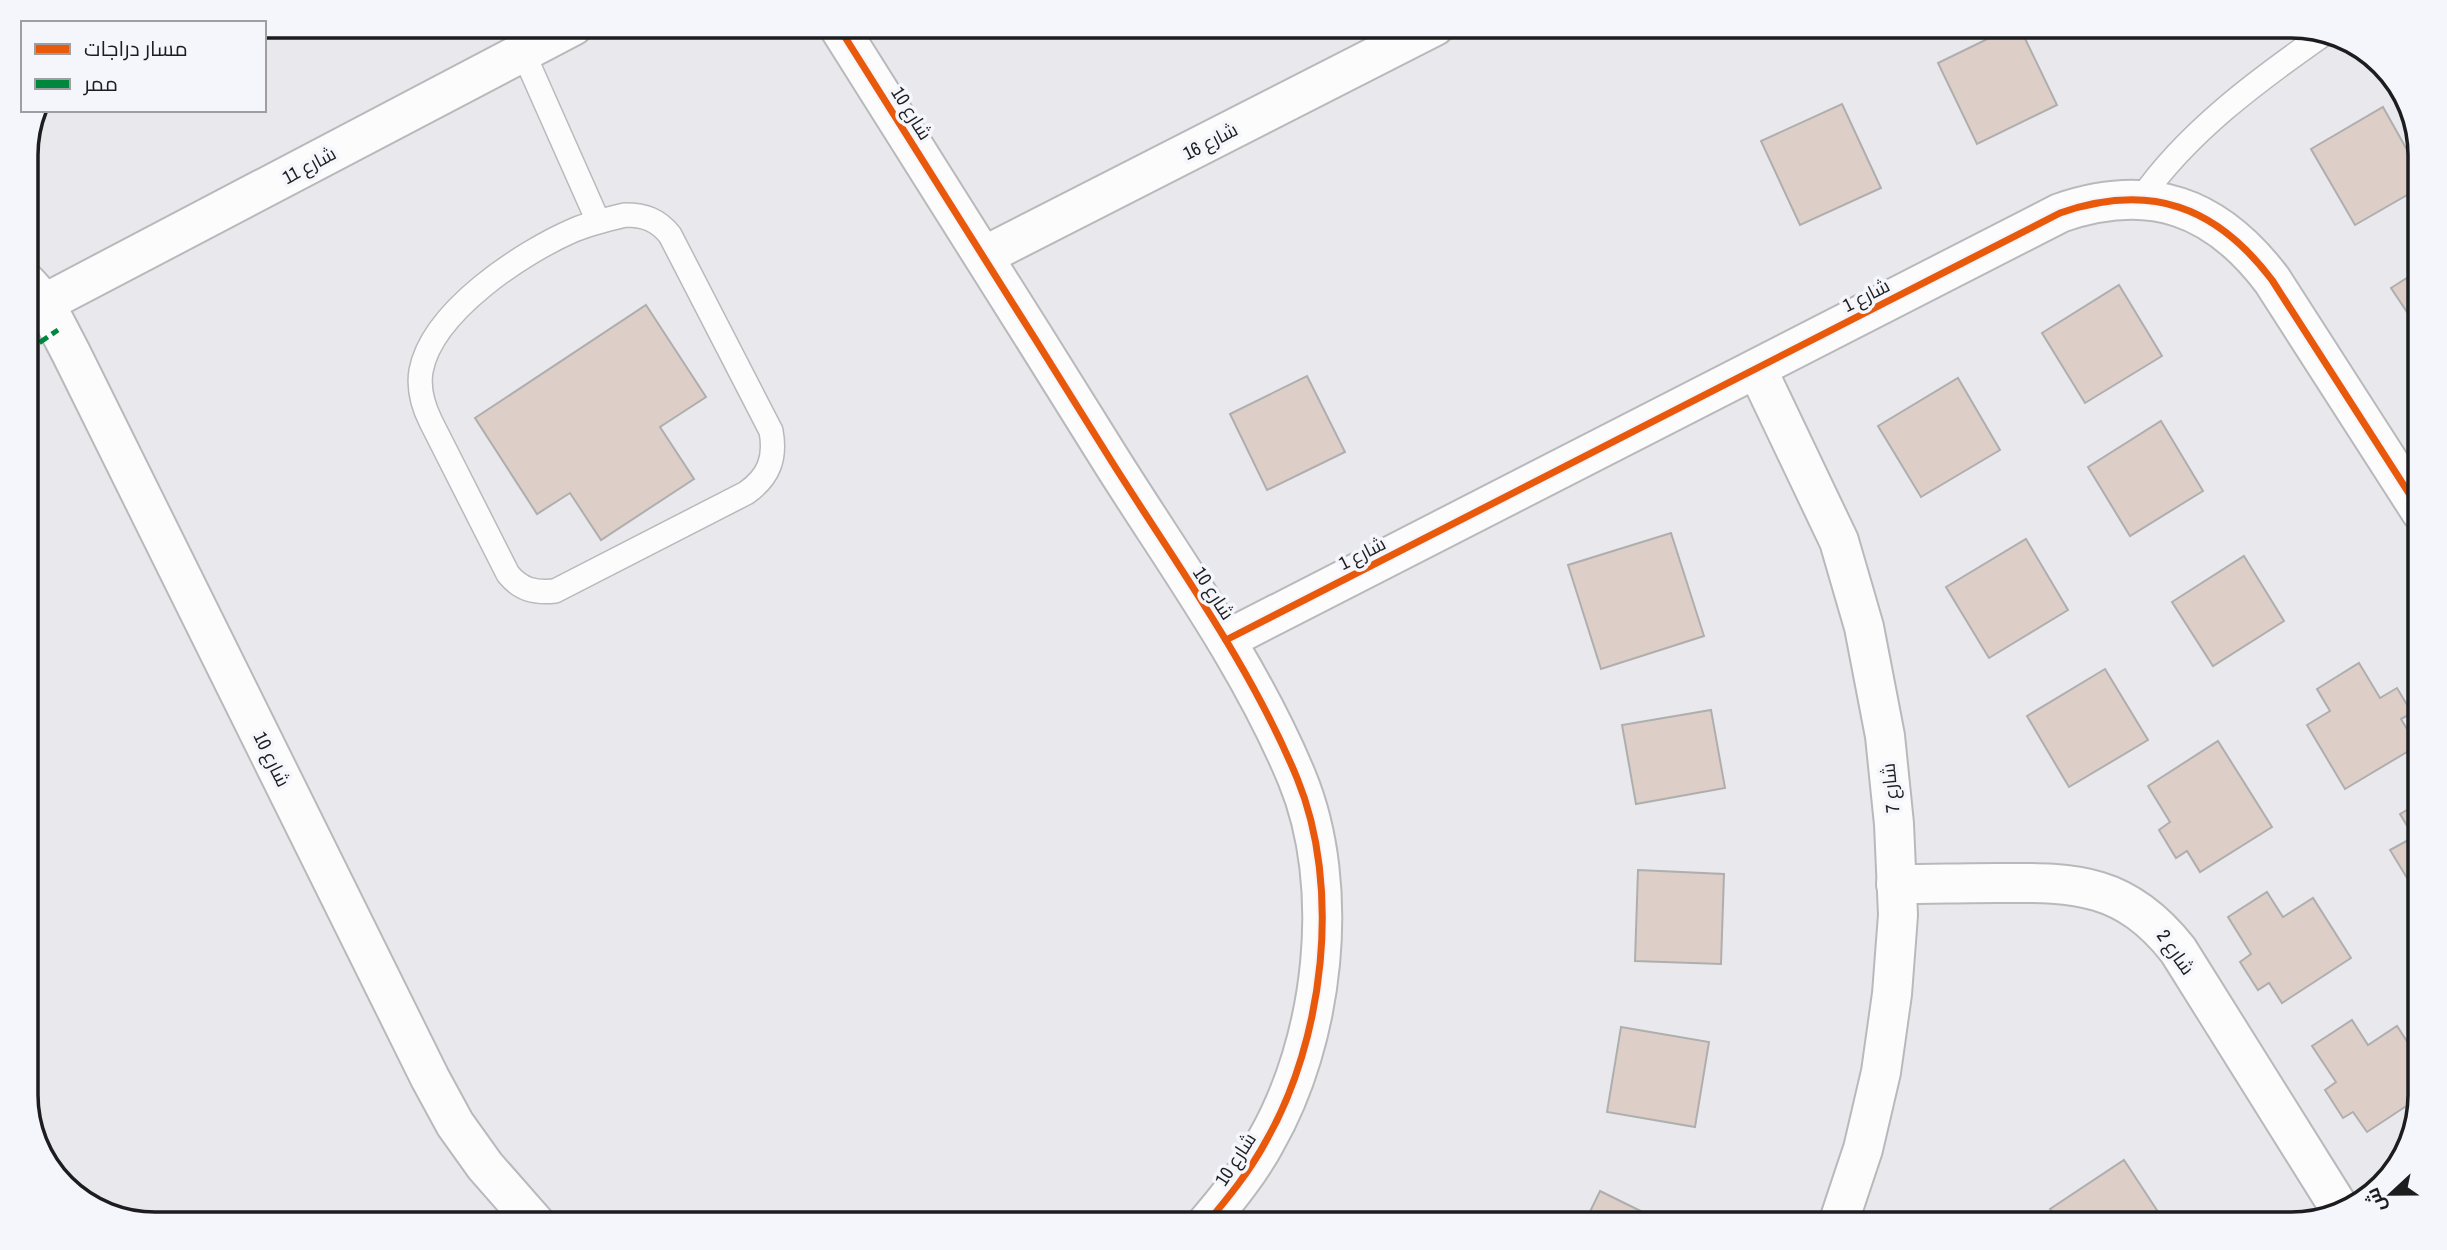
<svg xmlns="http://www.w3.org/2000/svg" width="2447" height="1250" font-family="'Archivo Narrow',Cairo,sans-serif">
  <style>
    .building { fill: #ddcfc7; stroke: #afaeaf; stroke-width: 2 }
    .lines { fill: none; stroke-linecap: round; stroke-linejoin: round }
    .service-casing { stroke: #b9b9bc; stroke-width: 26 }
    .minor-casing { stroke: #b9b9bc; stroke-width: 42 }
    .service { stroke: #fcfcfc; stroke-width: 23 }
    .minor { stroke: #fcfcfc; stroke-width: 38 }
    .quiet { stroke: #00873e; stroke-width: 5; stroke-dasharray: 10 5; stroke-linecap: butt }
    .cycleway-casing { stroke: #f5f6fb; stroke-width: 11 }
    .cycleway { stroke: #e8590c; stroke-width: 7 }
    .labels { text-anchor: middle; dominant-baseline: central; stroke-width: 7; stroke-linejoin: round; paint-order: stroke }
    .street-label { font-size: 19px; fill: #1d1d1f; stroke: #f5f6fb }
    .rim { fill: none; stroke: #1d1d1f; stroke-width: 3.5 }
  </style>
  <rect width="100%" height="100%" fill="#e9e9ed"/>
  <g class="building">
    <path d="M2014 26H2019L2057 105 1977 144 1938 63Z"/>
    <path d="M1842 104 1881 188 1800 225 1761 141Z"/>
    <path d="M2383 107 2420 173 2421 187 2355 225 2311 149Z"/>
    <path d="M2421 269V333L2391 288Z"/>
    <path d="M2119 285 2162 356 2085 403 2042 333Z"/>
    <path d="M646 305 706 397 660 427 694 479 601 540 570 493 537 514 475 418Z"/>
    <path d="M1307 376 1345 452 1267 490 1230 414Z"/>
    <path d="M1958 378 2000 450 1921 497 1878 426Z"/>
    <path d="M2161 421 2203 491 2130 536 2088 467Z"/>
    <path d="M1671 533 1704 636 1601 669 1568 565Z"/>
    <path d="M2026 539 2068 610 1989 658 1946 587Z"/>
    <path d="M2244 556 2284 621 2213 666 2172 602Z"/>
    <path d="M2359 663 2380 698 2397 688 2412 713 2401 719 2417 746 2345 789 2307 725 2330 711 2317 689Z"/>
    <path d="M2105 669 2148 740 2069 787 2027 716Z"/>
    <path d="M1711 710 1725 788 1636 804 1622 725Z"/>
    <path d="M2218 741 2272 827 2200 872 2187 851 2176 858 2159 830 2170 822 2148 786Z"/>
    <path d="M2421 802V901L2390 850 2414 837 2400 814Z"/>
    <path d="M1638 870 1724 874 1721 964 1635 961Z"/>
    <path d="M2267 892 2283 917 2313 898 2351 958 2282 1003 2269 983 2258 990 2240 962 2251 954 2228 917Z"/>
    <path d="M2352 1020 2368 1045 2397 1026 2421 1063 2420 1097 2367 1132 2353 1112 2343 1118 2325 1090 2336 1082 2312 1046Z"/>
    <path d="M1621 1027 1709 1042 1695 1127 1607 1112Z"/>
    <path d="M2124 1160 2166 1224H2060L2050 1209Z"/>
    <path d="M1600 1191 1667 1224H1584Z"/>
  </g>
  <g class="lines">
    <defs>
      <g id="service">
        <path d="M523 52 598 221"/>
        <path d="M2140 200C2186 133 2258 80 2324 34"/>
        <path d="M625 215C645 215 658 220 670 235L771 431C776 458 769 477 746 493L555 591C535 593 521 590 508 574L431 422C423 406 418 389 421 371 432 311 523 252 574 230 591 223 608 219 625 215Z"/>
      </g>
      <g id="minor">
        <path d="M838 26C928 169 1018 311 1107 454 1173 560 1249 662 1297 778 1342 887 1324 1040 1266 1141 1250 1171 1228 1198 1206 1224"/>
        <path d="M984 256 1435 26"/>
        <path d="M27 283 45 303 71 353 430 1078 455 1124 485 1166 536 1224"/>
        <path d="M45 303 573 26"/>
        <path d="M1757 369 1839 541 1864 627 1885 736 1894 824 1898 915 1892 994 1881 1072 1863 1149 1838 1224"/>
        <path d="M1226 640 2060 213C2150 182 2216 206 2272 280L2421 512"/>
        <path d="M1896 884C1931 884 1965 883 1999 883 2077 882 2126 884 2178 950L2340 1209"/>
      </g>
    </defs>
    <use href="#service" class="service-casing"/>
    <use href="#minor" class="minor-casing"/>
    <use href="#service" class="service"/>
    <use href="#minor" class="minor"/>
    <path class="quiet" d="M27 351 58 330"/>
    <defs>
      <g id="cycleway">
        <path d="M838 26C928 169 1018 311 1107 454 1173 560 1249 662 1297 778 1342 887 1324 1040 1266 1141 1250 1171 1228 1198 1206 1224"/>
        <path d="M1226 640 2060 213C2150 182 2216 206 2272 280L2421 512"/>
      </g>
    </defs>
    <use href="#cycleway" class="cycleway-casing"/>
    <use href="#cycleway" class="cycleway"/>
  </g>
  <g class="labels">
    <g class="street-label">
      <text transform="translate(912 113) rotate(58)">شارع 10</text>
      <text transform="translate(1210 141) rotate(-27)">شارع 16</text>
      <text transform="translate(309 165) rotate(-28)">شارع 11</text>
      <text transform="translate(1866 295) rotate(-27)">شارع 1</text>
      <text transform="translate(1362 553) rotate(-27)">شارع 1</text>
      <text transform="translate(1214 593) rotate(57)">شارع 10</text>
      <text transform="translate(272 759) rotate(64)">شارع 10</text>
      <text transform="translate(1890 788) rotate(-96)">شارع 7</text>
      <text transform="translate(2176 952) rotate(55)">شارع 2</text>
      <text transform="translate(1235 1159) rotate(-57)">شارع 10</text>
    </g>
  </g>
  <path d="M0 0H2447V1250H0ZM155 38H2291A117 117 0 0 1 2408 155V1095A117 117 0 0 1 2291 1212H155A117 117 0 0 1 38 1095V155A117 117 0 0 1 155 38Z" fill="#f5f6fb" fill-rule="evenodd"/>
  <path class="rim" d="M155 38H2291A117 117 0 0 1 2408 155V1095A117 117 0 0 1 2291 1212H155A117 117 0 0 1 38 1095V155A117 117 0 0 1 155 38Z"/>
  <rect x="21" y="21" width="245" height="91" fill="#f5f6fb" stroke="#9f9fa3" stroke-width="2"/>
  <rect x="35" y="44" width="35" height="10" fill="#e8590c" stroke="#9f9fa3" stroke-width="2"/>
  <text x="84" y="56" font-size="21" fill="#1d1d1f">مسار دراجات</text>
  <rect x="35" y="79" width="35" height="10" fill="#00873e" stroke="#9f9fa3" stroke-width="2"/>
  <text x="84" y="91" font-size="21" fill="#1d1d1f">ممر</text>
  <g transform="translate(2391 1194) rotate(248)" stroke="#f5f6fb" stroke-width="5" paint-order="stroke">
  <path d="M0-5L12 26L0 18L-12 26Z" fill="#1d1d1f"/>
  <text y="-10" font-size="19" font-weight="bold" text-anchor="middle" fill="#1d1d1f">ش</text>
  </g>
</svg>
